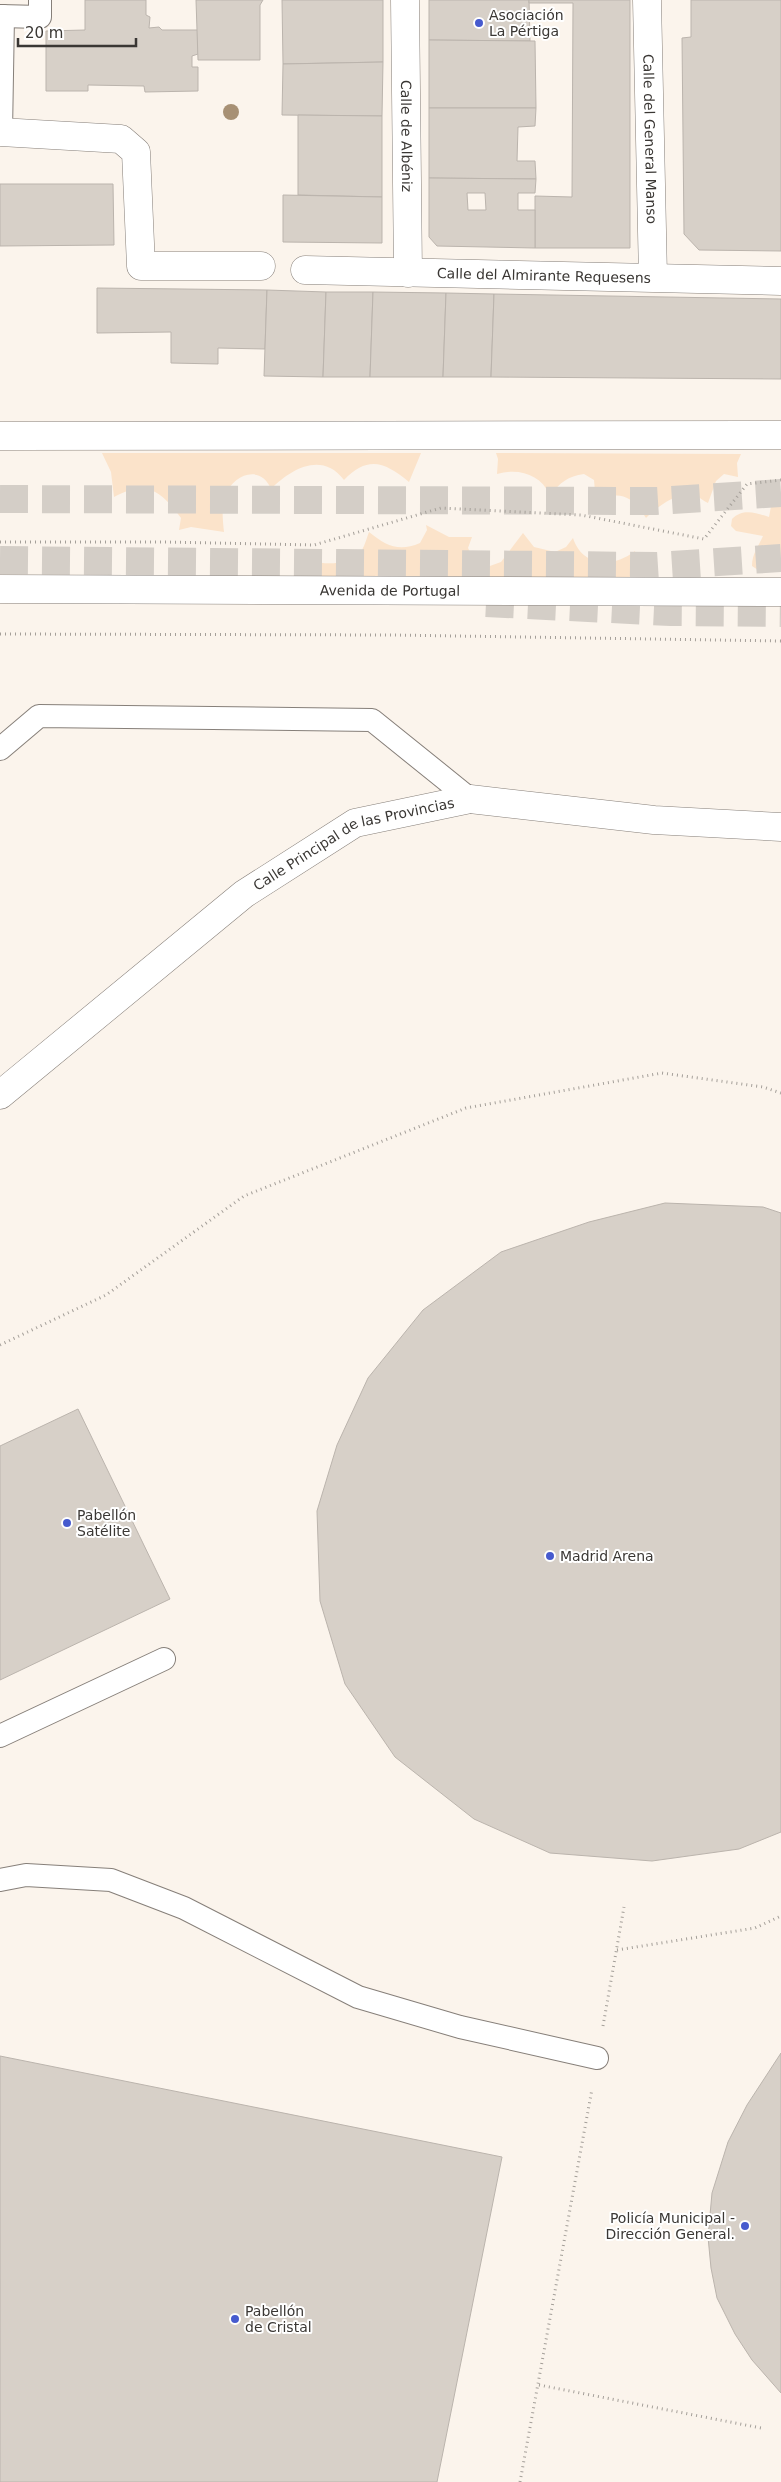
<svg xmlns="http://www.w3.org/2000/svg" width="781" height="2482" font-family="'DejaVu Sans',sans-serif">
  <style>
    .green { fill: #fbe3ca }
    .building { fill: #d7d0c8; stroke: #bbb4ad; fill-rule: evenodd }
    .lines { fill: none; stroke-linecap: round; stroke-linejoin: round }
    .motorway-tunnel { stroke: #d4cec7; stroke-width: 28; stroke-dasharray: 28 14; stroke-linecap: butt }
    .service-casing { stroke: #867f79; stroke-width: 24 }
    .minor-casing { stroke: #867f79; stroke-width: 29 }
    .path { stroke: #a49f99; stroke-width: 3; stroke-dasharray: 1 4; stroke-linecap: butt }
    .service { stroke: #fff; stroke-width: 22 }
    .minor { stroke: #fff; stroke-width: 28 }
    .tree { fill: #a79074 }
    .poi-dot { fill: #465ace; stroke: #fff; stroke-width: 2 }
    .labels { text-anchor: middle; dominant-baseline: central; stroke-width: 4; stroke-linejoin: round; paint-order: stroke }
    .poi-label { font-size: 14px; fill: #3a3734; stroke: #fff; text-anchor: start }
    .street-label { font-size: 14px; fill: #3a3734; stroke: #fff }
  </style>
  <rect width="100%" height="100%" fill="#fbf4ec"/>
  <g class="green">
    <path d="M102 453H421L409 482C385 462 368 455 344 480 322 451 291 469 271 489 261 464 233 474 225 496 221 506 223 522 224 532L191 527 179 530 181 518C161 491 147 479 114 497L111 472Z"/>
    <path d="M496 453 741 454 737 463 738 477 724 474 716 481 708 503C701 499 694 493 686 494 674 495 654 509 646 518 633 497 619 488 596 503L594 480 584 474C568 476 560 483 550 495 540 474 519 468 497 474L498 459Z"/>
    <path d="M781 492V556L773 565 758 570 752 566C752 554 758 547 763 536L736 531 731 526 732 519C743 508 756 513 769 517L772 501Z"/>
    <path d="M426 525 449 537H472L468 548 475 562 487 567 501 562 523 533 534 547 555 552 566 547 573 538C582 566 612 569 635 551L636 559 644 579H293L299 557C316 565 349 568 362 550 365 545 367 537 369 532 386 546 399 552 420 543L427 530Z"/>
  </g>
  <g class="building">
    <path d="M85 0H146V15L150 17 149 28 159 27 162 30H198V54L192 56V67H198V91L145 92 144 86 88 85V91H46V31L85 30Z"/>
    <path d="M196 0H263L260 5V60H198Z"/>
    <path d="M282 0H383V62L283 64Z"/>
    <path d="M429 0H529L530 41 429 40Z"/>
    <path d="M529 0H630V248H535V196L572 197 573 3H529Z"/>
    <path d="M691 0H781V251L699 250 684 234 682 38 691 37Z"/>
    <path d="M429 40 535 41 536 108H429Z"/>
    <path d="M383 62 382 116 282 115 283 64Z"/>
    <path d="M429 108H536L535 126 518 127 517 161H535L536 179 429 178Z"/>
    <path d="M298 115 382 116V197L298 195Z"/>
    <path d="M429 178 536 179 535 193H518V210H535V248L437 246 429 237ZM467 193H485L486 210H468Z"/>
    <path d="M0 184H113L114 245 0 246Z"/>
    <path d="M283 195 382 197V243L283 242Z"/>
    <path d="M97 288 267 290 265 349 218 348V364L171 363V332L97 333Z"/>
    <path d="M267 290 326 292 323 377 264 376Z"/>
    <path d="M326 292H373L370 377H323Z"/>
    <path d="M373 292 446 293 443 377H370Z"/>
    <path d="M446 293 494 294 491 377H443Z"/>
    <path d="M494 294 781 299V379L491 377Z"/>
    <path d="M665 1203 763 1207 781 1213V1832L739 1849 652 1861 550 1853 474 1819 395 1757 345 1684 320 1601 317 1511 337 1445 368 1378 423 1310 501 1252 589 1222Z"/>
    <path d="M78 1409 170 1599 0 1680V1446Z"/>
    <path d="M781 2053V2393L752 2360 735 2334 717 2298 711 2268 708 2237 712 2193 728 2142 747 2105Z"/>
    <path d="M0 2056 502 2157 437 2482H0Z"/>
  </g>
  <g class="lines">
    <g class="motorway-tunnel">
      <path d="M0 499 656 501 781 493"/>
      <path d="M0 560 657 566 781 558"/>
      <path d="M486 603 671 612 781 613"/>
    </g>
    <defs>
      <g id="service">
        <path d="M0 16 40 17V0"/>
        <path d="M1 132 3 16"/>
        <path d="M0 749 39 716 372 720 470 799"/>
        <path d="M0 1736 164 1659"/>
        <path d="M0 1880 26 1875 111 1880 184 1908 358 1997 460 2027 597 2058"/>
      </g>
      <g id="minor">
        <path id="s1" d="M405 0 408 273"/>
        <path id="s2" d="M647 0 653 277"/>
        <path d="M0 132 121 139 136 152 141 266H261"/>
        <path id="s3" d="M305 270 781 281"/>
        <path d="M0 436 781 435"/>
        <path id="s4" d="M0 589 781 592"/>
        <path id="s5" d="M0 1095 244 894 355 823 470 799 654 820 781 827"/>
      </g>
    </defs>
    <use href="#service" class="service-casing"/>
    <use href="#minor" class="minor-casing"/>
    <g class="path">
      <path d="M0 542H164L314 545 441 508 581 515 704 539 747 484 781 480"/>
      <path d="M0 634 392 635 781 641"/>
      <path d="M0 1345 106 1295 244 1196 466 1108 662 1073 763 1087 781 1093"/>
      <path d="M617 1950 755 1928 781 1916"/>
      <path d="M603 2026 624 1907"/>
      <path d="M539 2385 761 2428"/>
      <path d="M520 2482 592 2089"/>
    </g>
    <use href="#service" class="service"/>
    <use href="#minor" class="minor"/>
  </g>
  <circle class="tree" cx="231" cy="112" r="8"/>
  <g class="poi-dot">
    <circle cx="479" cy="23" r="5"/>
    <circle cx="67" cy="1523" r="5"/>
    <circle cx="550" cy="1556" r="5"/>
    <circle cx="745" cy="2226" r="5"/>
    <circle cx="235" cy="2319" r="5"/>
  </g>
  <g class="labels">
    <g class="poi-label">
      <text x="489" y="15">Asociación<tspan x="489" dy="16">La Pértiga</tspan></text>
      <text x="77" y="1515">Pabellón<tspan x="77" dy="16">Satélite</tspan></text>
      <text x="560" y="1556">Madrid Arena</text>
      <text x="735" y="2218" text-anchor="end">Policía Municipal -<tspan x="735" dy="16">Dirección General.</tspan></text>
      <text x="245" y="2311">Pabellón<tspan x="245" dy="16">de Cristal</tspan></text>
    </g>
    <g class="street-label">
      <text stroke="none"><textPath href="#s1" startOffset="136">Calle de Albéniz</textPath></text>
      <text stroke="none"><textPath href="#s2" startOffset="139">Calle del General Manso</textPath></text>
      <text stroke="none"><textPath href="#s3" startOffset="239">Calle del Almirante Requesens</textPath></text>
      <text stroke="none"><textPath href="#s4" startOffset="390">Avenida de Portugal</textPath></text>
      <text stroke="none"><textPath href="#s5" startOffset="439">Calle Principal de las Provincias</textPath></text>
    </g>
  </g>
  <path d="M18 38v8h118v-8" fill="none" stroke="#3a3734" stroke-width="2.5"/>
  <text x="25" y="38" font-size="15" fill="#3a3734" stroke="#ffffff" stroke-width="4" paint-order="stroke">20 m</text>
</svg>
